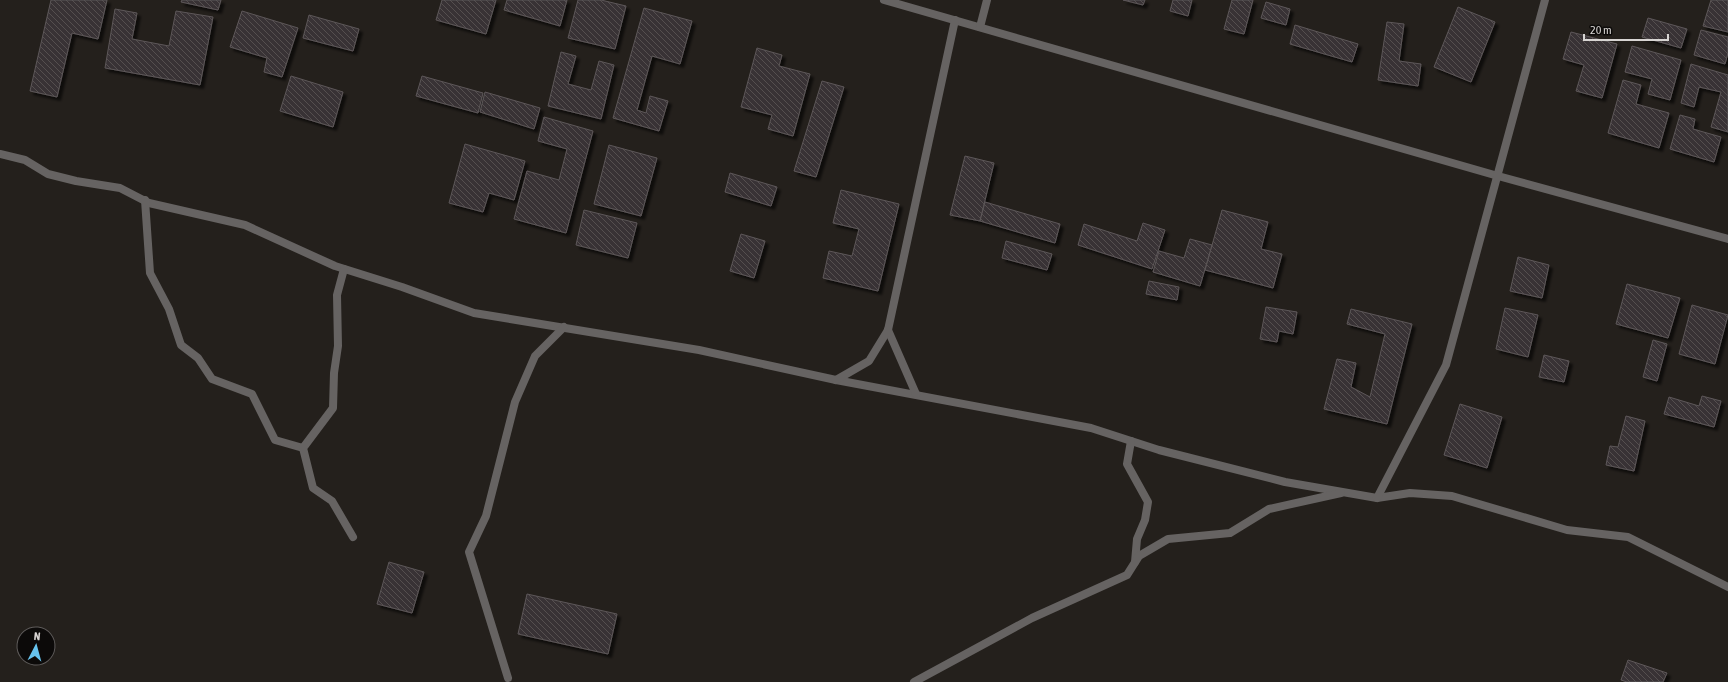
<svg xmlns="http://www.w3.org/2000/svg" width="1728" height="682" font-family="'Asap Condensed',sans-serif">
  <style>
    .building { fill: url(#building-back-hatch); stroke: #5d5759; filter: url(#shadow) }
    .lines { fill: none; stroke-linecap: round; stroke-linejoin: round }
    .minor { stroke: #666362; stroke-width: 8 }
  </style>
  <defs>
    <pattern id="building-back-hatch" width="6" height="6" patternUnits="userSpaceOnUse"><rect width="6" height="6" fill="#383234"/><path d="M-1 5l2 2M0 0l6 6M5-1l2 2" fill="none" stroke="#544f50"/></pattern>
    <filter id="shadow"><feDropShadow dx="3.5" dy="3.5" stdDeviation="1" flood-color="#0009"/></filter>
  </defs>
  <rect width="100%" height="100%" fill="#24201c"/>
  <g class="building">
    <path d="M51 0H107L98 39 72 33 57 97 30 91Z"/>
    <path d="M182 0H221L218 10 181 2Z"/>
    <path d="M442 0H496L486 34 436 20Z"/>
    <path d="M507 0H567L560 26 504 10Z"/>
    <path d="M578 0H601L626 6 615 49 568 38Z"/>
    <path d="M1123 0H1145L1143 5Z"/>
    <path d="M1173 0H1192L1188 16 1170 11Z"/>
    <path d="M1232 0H1253L1244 34 1224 29Z"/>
    <path d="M1711 0H1728V32L1703 26Z"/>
    <path d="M1266 2 1290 9 1286 25 1261 18Z"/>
    <path d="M1458 7 1495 22 1471 82 1434 67Z"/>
    <path d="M644 8 692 21 680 64 652 56 637 110 646 113 650 96 668 101 659 131 613 118Z"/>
    <path d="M115 9 137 13 132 39 169 46 176 11 213 17 200 85 105 68Z"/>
    <path d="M242 11 298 28 282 77 264 72 267 58 230 47Z"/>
    <path d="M309 15 359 29 353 51 303 38Z"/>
    <path d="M1648 18 1687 29 1681 48 1642 37Z"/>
    <path d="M1387 22 1404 24 1399 61 1421 64 1418 86 1378 80Z"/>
    <path d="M1295 25 1358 44 1352 62 1290 44Z"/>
    <path d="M1701 30 1728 37V53L1725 64 1694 55Z"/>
    <path d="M1571 32 1617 44 1602 98 1576 91 1584 65 1563 59Z"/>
    <path d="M1632 46 1681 60 1670 100 1648 94 1652 79 1625 72Z"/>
    <path d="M757 48 782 55 779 66 810 74 793 136 768 129 772 115 741 107Z"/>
    <path d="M561 52 576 56 568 84 591 90 599 61 614 65 601 119 548 106Z"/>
    <path d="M1691 64 1728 75V132L1711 127 1721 92 1699 87 1694 107 1681 103Z"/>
    <path d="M291 76 343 92 333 127 280 111Z"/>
    <path d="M422 76 483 93 478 113 416 96Z"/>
    <path d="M1623 80 1641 85 1636 104 1669 113 1659 148 1608 133Z"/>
    <path d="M822 81 844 87 816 177 794 171Z"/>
    <path d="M485 92 540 108 534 129 480 112Z"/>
    <path d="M1680 115 1695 119 1693 129 1721 137 1714 162 1670 149Z"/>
    <path d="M544 117 593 131 566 233 514 219 527 171 559 180 567 149 538 141Z"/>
    <path d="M465 144 525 161 514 200 489 193 483 212 449 203Z"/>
    <path d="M609 145 657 158 641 216 594 204Z"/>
    <path d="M965 156 994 163 980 221 950 215Z"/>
    <path d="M730 173 777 187 771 206 725 192Z"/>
    <path d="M841 190 899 204 878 291 823 278 829 251 852 256 859 229 833 223Z"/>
    <path d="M985 202 1060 224 1055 243 980 221Z"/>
    <path d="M584 210 637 223 628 258 576 245Z"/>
    <path d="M1222 210 1268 222 1261 249 1282 254 1273 288 1205 270Z"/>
    <path d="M1143 223 1165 230 1152 269 1078 245 1084 224 1137 241Z"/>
    <path d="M741 234 765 241 754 278 730 271Z"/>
    <path d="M1190 239 1212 245 1200 286 1153 272 1159 251 1184 258Z"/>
    <path d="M1006 241 1052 254 1047 270 1002 258Z"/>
    <path d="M1518 257 1549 265 1542 298 1510 291Z"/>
    <path d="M1149 281 1179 287 1177 300 1146 294Z"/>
    <path d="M1627 284 1680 298 1668 338 1616 324Z"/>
    <path d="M1692 305 1728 315 1715 364 1679 354Z"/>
    <path d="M1266 307 1297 312 1293 334 1279 331 1277 342 1260 339Z"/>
    <path d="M1505 308 1538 315 1528 357 1496 349Z"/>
    <path d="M1351 309 1412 324 1387 424 1324 409 1337 359 1356 363 1351 387 1370 397 1385 334 1347 324Z"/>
    <path d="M1653 340 1667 344 1657 381 1643 377Z"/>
    <path d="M1544 355 1569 361 1564 382 1539 377Z"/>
    <path d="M1702 396 1721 401 1714 427 1664 414 1669 397 1699 406Z"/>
    <path d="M1460 404 1502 417 1487 468 1444 455Z"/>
    <path d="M1626 416 1645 421 1634 471 1606 465 1610 446 1618 447Z"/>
    <path d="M389 562 424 572 412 613 377 604Z"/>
    <path d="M527 594 617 614 608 654 518 634Z"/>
    <path d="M1628 660 1667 673 1663 682H1627L1621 680Z"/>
  </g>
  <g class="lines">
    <g class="minor">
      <path d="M884 0 1498 176 1728 239"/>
      <path d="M980 27 987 0"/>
      <path d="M0 154 25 160 48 174 76 181 120 188 149 203 245 225 335 266 402 287 474 313 699 350 836 380 1091 428 1159 450 1285 482 1377 498 1410 493 1452 496 1567 530 1628 537 1728 587"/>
      <path d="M145 200 150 273 169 309 181 345 198 358 212 379 252 394 275 440 303 448"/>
      <path d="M344 269 337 295 338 346 334 373 333 408 303 448 313 488 332 501 353 537"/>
      <path d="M888 330 916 394"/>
      <path d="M836 380 869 361 888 330 955 20"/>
      <path d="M1131 441 1127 464 1148 502 1145 520 1137 539 1135 562"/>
      <path d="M1377 498 1446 365 1545 0"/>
      <path d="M508 678 469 552 486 516 515 402 535 356 564 327"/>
      <path d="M914 682 1032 618 1127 575 1139 556 1168 539 1230 533 1269 509 1341 493"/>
    </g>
  </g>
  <g transform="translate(36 646) rotate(6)"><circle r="19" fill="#0c0a09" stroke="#5e5b5a"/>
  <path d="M0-3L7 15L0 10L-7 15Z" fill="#67c4ef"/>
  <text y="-6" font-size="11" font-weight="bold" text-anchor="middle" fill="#d8d5d3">N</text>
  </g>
  <path d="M1584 34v6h84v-6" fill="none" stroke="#d8d5d3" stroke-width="2"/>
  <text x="1590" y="34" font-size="12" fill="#d8d5d3" stroke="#0c0a09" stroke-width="3" paint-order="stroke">20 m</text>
</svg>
